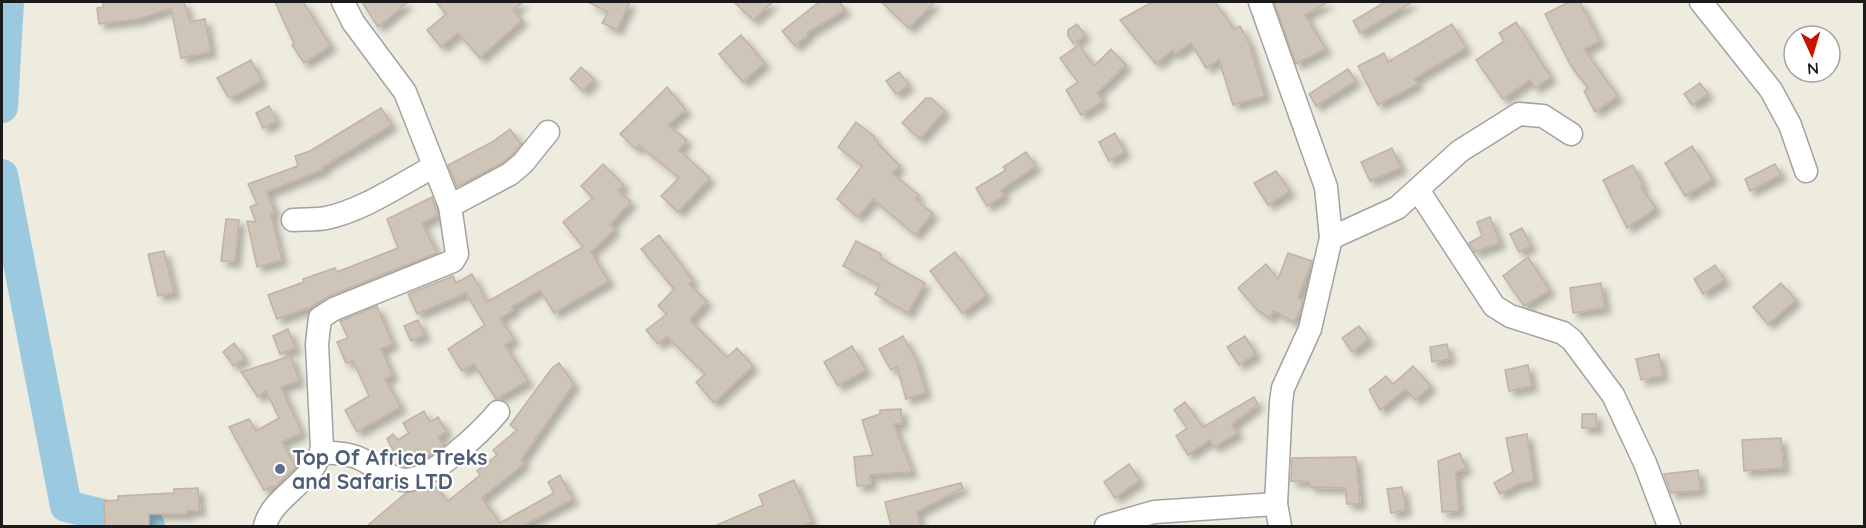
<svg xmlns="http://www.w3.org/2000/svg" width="1866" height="528" font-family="Quicksand,sans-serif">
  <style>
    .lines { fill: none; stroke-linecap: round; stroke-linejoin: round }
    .river { stroke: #9bc9e0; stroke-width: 32 }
    .building { fill: #cec4b8; stroke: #c1b2a1; stroke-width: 1.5; filter: url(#shadow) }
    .minor-casing { stroke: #a2a2a2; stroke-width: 25 }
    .minor { stroke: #fff; stroke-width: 22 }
    .service-dot { fill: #5c6f8a; stroke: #fff; stroke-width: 2 }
    .labels { text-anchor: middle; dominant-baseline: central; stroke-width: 4.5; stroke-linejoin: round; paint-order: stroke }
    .service-label { font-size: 21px; font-weight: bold; fill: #4e5e75; stroke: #fff; text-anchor: start }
  </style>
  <defs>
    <filter id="shadow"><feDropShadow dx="5.5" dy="5.5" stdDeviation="3" flood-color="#0004"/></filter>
  </defs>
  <rect width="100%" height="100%" fill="#eeebdf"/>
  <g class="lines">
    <g class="river">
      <path d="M2 107 8 2"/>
      <path d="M2 175 66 506 149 526"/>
    </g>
  </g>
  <g class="building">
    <path d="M102 2H184L190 22 205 19 211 52 181 58 171 8 139 19 99 24 97 8 104 7Z"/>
    <path d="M275 2H303L331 46 304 63 292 45 294 44Z"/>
    <path d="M362 2H408L378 27Z"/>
    <path d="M436 2H523L513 10 522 20 480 58 458 33 441 47 427 30 446 14Z"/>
    <path d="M588 2H630L617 30 602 23 608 12Z"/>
    <path d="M734 2H773L753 20Z"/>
    <path d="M819 2H840L845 10 807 33 808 35 795 46 782 31Z"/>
    <path d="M881 2H935L909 28Z"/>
    <path d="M1152 2H1215L1234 29 1240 26 1249 43 1265 96 1233 105 1219 60 1206 68 1191 43 1175 54 1173 50 1156 64 1120 20Z"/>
    <path d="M1274 2H1328L1305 15 1326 49 1296 64Z"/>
    <path d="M1385 2H1412L1360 33 1353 21Z"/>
    <path d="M1569 2H1580L1600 41 1584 49 1618 96 1595 112 1584 91 1588 88 1571 66 1545 14Z"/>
    <path d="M1516 22 1551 77 1535 88 1530 80 1503 99 1476 60 1504 41 1499 33Z"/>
    <path d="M1077 24 1085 35 1074 44 1068 36V30Z"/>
    <path d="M1452 24 1466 48 1414 79 1418 84 1378 105 1358 66 1384 53 1388 62Z"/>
    <path d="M741 35 765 63 743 82 719 54Z"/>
    <path d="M1079 45 1094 66 1111 49 1126 65 1097 93 1103 101 1081 115 1066 90 1078 82 1060 58Z"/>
    <path d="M251 60 262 81 233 97H228L217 78Z"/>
    <path d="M581 67 594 79 583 91 570 79Z"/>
    <path d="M1348 69 1356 81 1316 106 1309 94Z"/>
    <path d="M899 72 909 85 896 94 886 81Z"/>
    <path d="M1700 83 1708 94 1692 105 1684 94Z"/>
    <path d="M667 87 686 110 668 125 687 140 679 150 710 178 678 212 661 196 679 178 639 145 636 149 620 134Z"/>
    <path d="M926 98H931L945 111 920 139 902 123Z"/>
    <path d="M269 106 277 121 263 128 256 113Z"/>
    <path d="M381 108 392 125 323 167 324 169 267 192 275 213 271 214 282 260 257 267 247 221 256 222 250 207 257 204 248 184 298 166 295 156 310 151Z"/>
    <path d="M856 122 875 137 874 139 900 166 892 173 919 195 915 199 933 213 915 235 873 199 858 217 837 199 862 166 838 147Z"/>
    <path d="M510 129 521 144 513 154 502 163 457 187 448 165 492 142Z"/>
    <path d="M1115 133 1125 152 1109 161 1099 142Z"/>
    <path d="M1692 146 1713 179 1685 196 1665 163Z"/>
    <path d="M1392 148 1401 168 1370 181 1361 162Z"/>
    <path d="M1026 152 1036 166 1001 190 1004 196 987 206 976 188 1006 170 1003 167Z"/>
    <path d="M603 164 624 185 618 190 631 202 610 225 615 229 591 252 609 281 554 313 540 290 512 307 514 310 500 318 514 339 505 345 528 381 496 399 474 364 462 371 448 349 485 325 466 293 417 314 408 294 453 276 456 283 472 274 487 302 583 247 563 222 593 198 581 186Z"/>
    <path d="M1775 164 1781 175 1750 191 1745 179Z"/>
    <path d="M1633 165 1643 185 1641 187 1656 208 1627 228 1603 180Z"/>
    <path d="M1276 171 1290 191 1268 205 1254 183Z"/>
    <path d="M432 197 438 215 422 223 437 253 329 296 313 306 277 319 268 295 304 282 303 279 335 268 337 272 398 248 387 219Z"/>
    <path d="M1490 217 1500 243 1475 252 1469 243 1482 236 1477 222Z"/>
    <path d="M226 219 239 220 235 262 221 261Z"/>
    <path d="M1522 228 1531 246 1519 252 1510 234Z"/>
    <path d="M659 235 693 280 689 284 707 301 690 320 727 357 737 348 753 366 714 403 696 382 705 374 667 337 658 344 646 330 667 314 658 306 674 289 641 249Z"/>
    <path d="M856 241 881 254 880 258 925 283 908 313 875 294 880 285 843 266Z"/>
    <path d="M164 251 174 293 158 296 148 254Z"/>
    <path d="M955 252 987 295 962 313 930 271Z"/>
    <path d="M1288 253 1312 261 1298 298 1303 301 1300 311 1294 322 1274 311 1270 318 1258 311 1238 288 1266 264 1278 279Z"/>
    <path d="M1528 257 1550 290 1524 306 1503 276Z"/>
    <path d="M1715 265 1725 280 1703 294 1694 279Z"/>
    <path d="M1601 283 1605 308 1573 313 1570 288Z"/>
    <path d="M1781 283 1796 300 1768 324 1753 307Z"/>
    <path d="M377 306 393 344 381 349 393 375 385 379 401 407 357 432 345 410 369 396 353 361 346 363 337 342 348 338 340 321Z"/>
    <path d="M418 320 425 335 411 341 404 326Z"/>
    <path d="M1359 326 1369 339 1352 352 1342 338Z"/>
    <path d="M288 329 296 348 280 354 273 336Z"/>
    <path d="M903 336 916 359 926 393 906 399 897 367 891 370 879 349Z"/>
    <path d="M1245 336 1256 354 1239 365 1227 347Z"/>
    <path d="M234 343 245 358 234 366 223 352Z"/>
    <path d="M1447 344 1450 359 1432 362 1430 347Z"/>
    <path d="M852 346 866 370 838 386 824 362Z"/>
    <path d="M1659 354 1663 376 1641 380 1636 359Z"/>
    <path d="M291 356 299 381 281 387 302 433 282 442 296 467 276 486 264 490 229 427 249 419 256 431 279 418 266 391 258 397 241 372Z"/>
    <path d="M559 363 574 384 521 460 524 464 482 498 500 523 554 493 548 482 560 475 573 499 523 526H367L406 493 434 485 448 501 480 475 477 471 497 455 493 450 517 430 510 425 552 368Z"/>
    <path d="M1528 365 1532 386 1509 391 1505 370Z"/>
    <path d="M1413 366 1431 386 1415 400 1406 389 1380 410 1369 390 1386 376 1393 384Z"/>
    <path d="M1254 397 1258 404 1232 425 1238 433 1214 447 1210 440 1188 455 1176 436 1187 428 1174 410 1185 402 1203 427Z"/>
    <path d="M901 409 902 424H894L912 472 870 475 871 485 857 486 854 457 873 455 862 420 880 414V410Z"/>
    <path d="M424 411 430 422 438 417 447 432 438 437 444 445 417 463 402 466 387 439 393 434 398 440 409 433 403 423Z"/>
    <path d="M1582 414H1596L1597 428H1582Z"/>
    <path d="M1527 434 1534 481 1519 484 1500 494 1494 483 1513 472 1506 438Z"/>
    <path d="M1781 438 1784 468 1744 471 1742 440Z"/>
    <path d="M1460 453 1466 469 1456 472 1459 511 1442 512 1438 461Z"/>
    <path d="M1356 457 1360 504H1347L1345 488 1310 487V482L1291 481 1292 458Z"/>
    <path d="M1129 464 1140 480 1115 498 1104 482Z"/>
    <path d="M1698 470 1701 490 1671 493 1664 474Z"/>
    <path d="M794 480 812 522 802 526H715L763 505 759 495Z"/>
    <path d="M961 483 963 488 917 512 921 526H891L885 502Z"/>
    <path d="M1402 487 1406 510 1391 513 1387 489Z"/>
    <path d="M198 488 200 511H187V514H149V526H105L104 501 118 500V496L174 493V489Z"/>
  </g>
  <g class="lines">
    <defs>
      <g id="minor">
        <path d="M1260 2 1326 187 1331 238 1310 329 1283 388 1281 402 1276 504 1280 526"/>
        <path d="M1701 2 1771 90 1790 125 1806 171"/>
        <path d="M1418 190 1494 306 1510 316 1563 333 1572 340 1613 395 1645 463 1669 526"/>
        <path d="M450 206 510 174 523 163 548 132"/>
        <path d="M293 220C304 219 316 220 326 218 364 210 399 185 433 167"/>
        <path d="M1331 238 1397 208 1460 151 1519 114 1543 116 1571 134"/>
        <path d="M321 452C331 453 344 453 353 456 371 461 386 478 404 480 430 482 482 431 498 412"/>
        <path d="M265 526C272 496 314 483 322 448L317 344 320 318 334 309 453 261 457 254 450 206 405 92 353 22 343 2"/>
        <path d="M1106 526 1154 512 1276 504"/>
      </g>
    </defs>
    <use href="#minor" class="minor-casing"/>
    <use href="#minor" class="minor"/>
  </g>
  <circle class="service-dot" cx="280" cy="469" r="6"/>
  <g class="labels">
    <g class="service-label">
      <text x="292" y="457">Top Of Africa Treks<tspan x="292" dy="24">and Safaris LTD</tspan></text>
    </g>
  </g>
  <rect width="1866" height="528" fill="none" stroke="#1b1b1b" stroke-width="6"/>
  <g transform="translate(1812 54) rotate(176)"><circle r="28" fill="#ffffff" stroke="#a4a4a4" stroke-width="1.5"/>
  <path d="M0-4.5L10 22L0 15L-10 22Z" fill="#c61400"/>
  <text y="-9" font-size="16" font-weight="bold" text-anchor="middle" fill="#1b1b1b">N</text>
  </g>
</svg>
